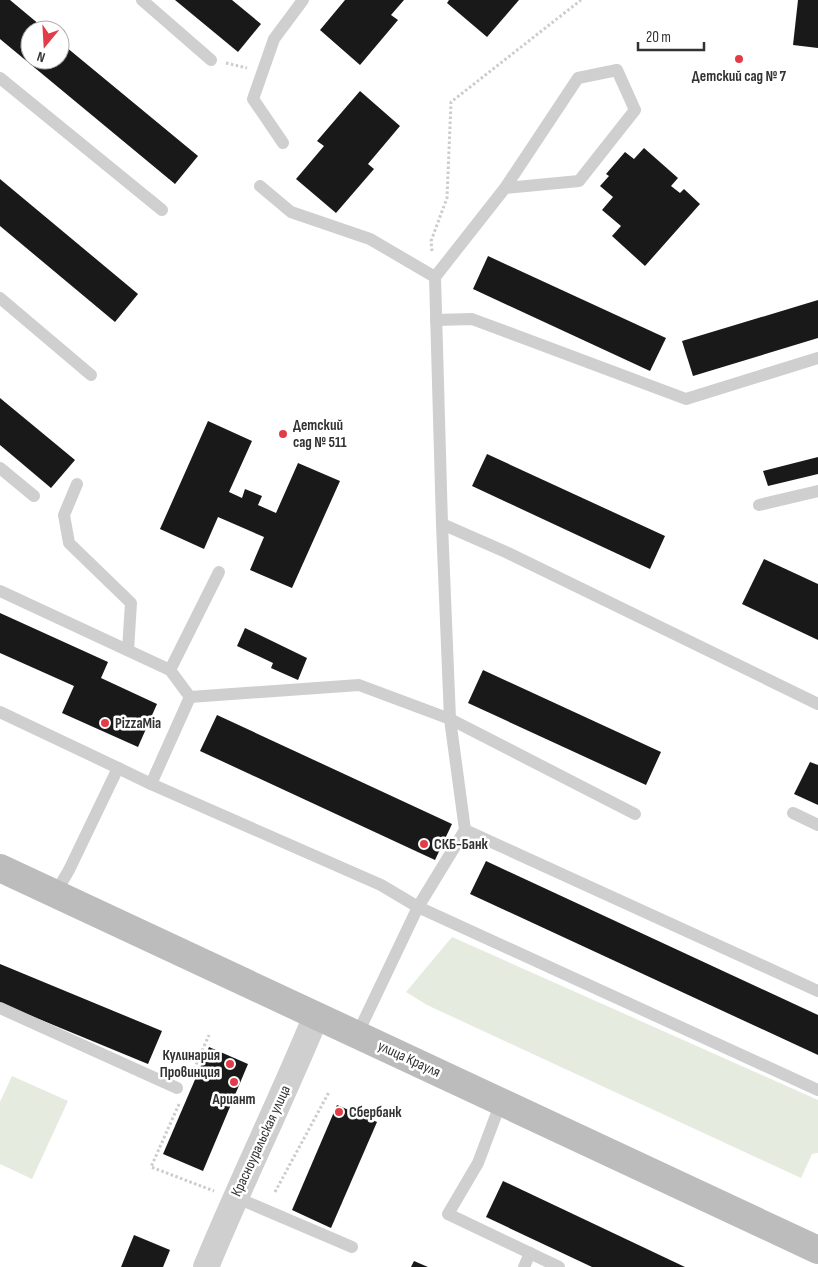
<svg xmlns="http://www.w3.org/2000/svg" width="818" height="1267" font-family="'Sofia Sans Condensed',sans-serif">
  <style>
    .green { fill: #e5ebdf }
    .building { fill: #191919 }
    .lines { fill: none; stroke-linecap: round; stroke-linejoin: round }
    .path { stroke: #ccc; stroke-width: 3; stroke-dasharray: 2.5 2.5; stroke-linecap: butt }
    .service { stroke: #cfcfcf; stroke-width: 12 }
    .minor { stroke: #cfcfcf; stroke-width: 26 }
    .secondary { stroke: #bcbcbc; stroke-width: 28 }
    .poi-dot { fill: #e23c48; stroke: #fff; stroke-width: 2 }
    .labels { text-anchor: middle; dominant-baseline: central; stroke-width: 5; stroke-linejoin: round; paint-order: stroke }
    .poi-label { font-size: 15px; font-weight: bold; fill: #323232; stroke: #fff; text-anchor: start }
    .street-label { font-size: 15px; fill: #323232; stroke: #fff }
  </style>
  <rect width="100%" height="100%" fill="#fff"/>
  <g class="green">
    <path d="M452 937 818 1100V1153L812 1154 801 1178 427 1005 406 992Z"/>
    <path d="M12 1076 68 1101 32 1179 0 1164V1102Z"/>
  </g>
  <g class="building">
    <path d="M0 0H10L46 30H30V60H60V42L198 156 175 184 0 39Z"/>
    <path d="M175 0H232L261 24 238 52Z"/>
    <path d="M345 0H404L391 15 398 20 360 65 320 30Z"/>
    <path d="M449 0H519L487 37 447 3Z"/>
    <path d="M798 0H818V48L793 45Z"/>
    <path d="M360 91 400 126 368 164 374 169 336 213 296 179 324 146 317 141Z"/>
    <path d="M644 148 678 178 671 186 680 193 684 189 700 204 645 266 612 236 621 226 602 210 613 197 600 186 609 176 606 174 625 152 634 159Z"/>
    <path d="M0 179 138 294 115 322 0 226Z"/>
    <path d="M488 256 666 338 650 371 473 289Z"/>
    <path d="M818 300V338L693 376 682 341Z"/>
    <path d="M0 398 75 460 51 488 0 445Z"/>
    <path d="M208 421 252 441 229 492 242 498 245 489 262 496 258 505 276 513 298 463 340 481 292 588 250 570 264 537 218 517 204 549 160 529Z"/>
    <path d="M487 454 665 536 650 569 472 486Z"/>
    <path d="M818 457V474L768 486 763 471Z"/>
    <path d="M764 559 818 584V640L742 604Z"/>
    <path d="M0 613 108 662 101 678 157 704 138 747 62 713 74 686 0 653Z"/>
    <path d="M245 628 307 658 298 680 271 668 273 663 237 646Z"/>
    <path d="M483 670 661 752 646 785 468 703Z"/>
    <path d="M217 715 452 824 435 860 200 751Z"/>
    <path d="M810 762 818 765V805L794 794Z"/>
    <path d="M486 861 818 1015V1055L470 894Z"/>
    <path d="M0 964 162 1031 148 1064 0 1003Z"/>
    <path d="M209 1047 248 1064 203 1171 163 1154Z"/>
    <path d="M337 1105 377 1122 331 1228 292 1210Z"/>
    <path d="M503 1181 685 1267H592L486 1217Z"/>
    <path d="M134 1235 170 1250 163 1267H121Z"/>
    <path d="M414 1261 428 1267H411Z"/>
  </g>
  <g class="lines">
    <g class="path">
      <path d="M226 63 247 68"/>
      <path d="M432 251 431 241 447 198 451 102 581 0"/>
      <path d="M190 1078 209 1035"/>
      <path d="M179 1104 151 1167 214 1191"/>
      <path d="M275 1192 329 1092"/>
    </g>
    <g class="service">
      <path d="M142 0 211 60"/>
      <path d="M0 78 162 210"/>
      <path d="M283 143 253 99 274 39 303 0"/>
      <path d="M260 186 291 212 370 239 435 277"/>
      <path d="M0 298 91 375"/>
      <path d="M436 320 472 319 686 399 818 358"/>
      <path d="M0 468 34 496"/>
      <path d="M77 484 64 515 69 543 131 603 128 650"/>
      <path d="M759 505 818 491"/>
      <path d="M442 524 508 553 818 704"/>
      <path d="M0 591 170 670 190 697"/>
      <path d="M170 670 219 572"/>
      <path d="M0 712 118 768"/>
      <path d="M151 784 381 885 418 907 818 1090"/>
      <path d="M793 813 818 825"/>
      <path d="M465 830 818 991"/>
      <path d="M55 894 69 870 118 768 151 784 190 697 359 685 450 719 635 814"/>
      <path d="M0 1008 177 1088"/>
      <path d="M357 1035 418 907 465 830 450 719 442 524 435 277 505 188 578 78 617 70 635 110 579 181 505 188"/>
      <path d="M501 1102 478 1163 448 1214 559 1267"/>
      <path d="M235 1197 352 1247"/>
      <path d="M524 1267 530 1253"/>
    </g>
    <path class="minor" d="M206 1267C241 1182 281 1101 316 1016"/>
    <path class="secondary" d="M0 868 818 1250"/>
  </g>
  <g class="poi-dot">
    <circle cx="739" cy="59" r="5"/>
    <circle cx="283" cy="434" r="5"/>
    <circle cx="105" cy="723" r="5"/>
    <circle cx="424" cy="844" r="5"/>
    <circle cx="230" cy="1064" r="5"/>
    <circle cx="234" cy="1082" r="5"/>
    <circle cx="339" cy="1112" r="5"/>
  </g>
  <g class="labels">
    <g class="poi-label">
      <text x="739" y="76" text-anchor="middle">Детский сад № 7</text>
      <text x="293" y="425">Детский<tspan x="293" dy="17">сад № 511</tspan></text>
      <text x="115" y="723">PizzaMia</text>
      <text x="434" y="844">СКБ-Банк</text>
      <text x="220" y="1055" text-anchor="end">Кулинария<tspan x="220" dy="17">Провинция</tspan></text>
      <text x="234" y="1099" text-anchor="middle">Ариант</text>
      <text x="349" y="1112">Сбербанк</text>
    </g>
    <g class="street-label">
      <text transform="translate(409 1059) rotate(25)">улица Крауля</text>
      <text transform="translate(261 1141) rotate(-65)">Красноуральская улица</text>
    </g>
  </g>
  <g transform="translate(45 45) rotate(198)"><circle r="24" fill="#ffffff" stroke="#adadad"/>
  <path d="M0-4L9 19L0 12L-9 19Z" fill="#e23c48"/>
  <text y="-8" font-size="14" font-weight="bold" text-anchor="middle" fill="#323232">N</text>
  </g>
  <path d="M638 42v8h66v-8" fill="none" stroke="#323232" stroke-width="2.5"/>
  <text x="646" y="42" font-size="15" fill="#323232" stroke="#ffffff" stroke-width="4" paint-order="stroke">20 m</text>
</svg>
